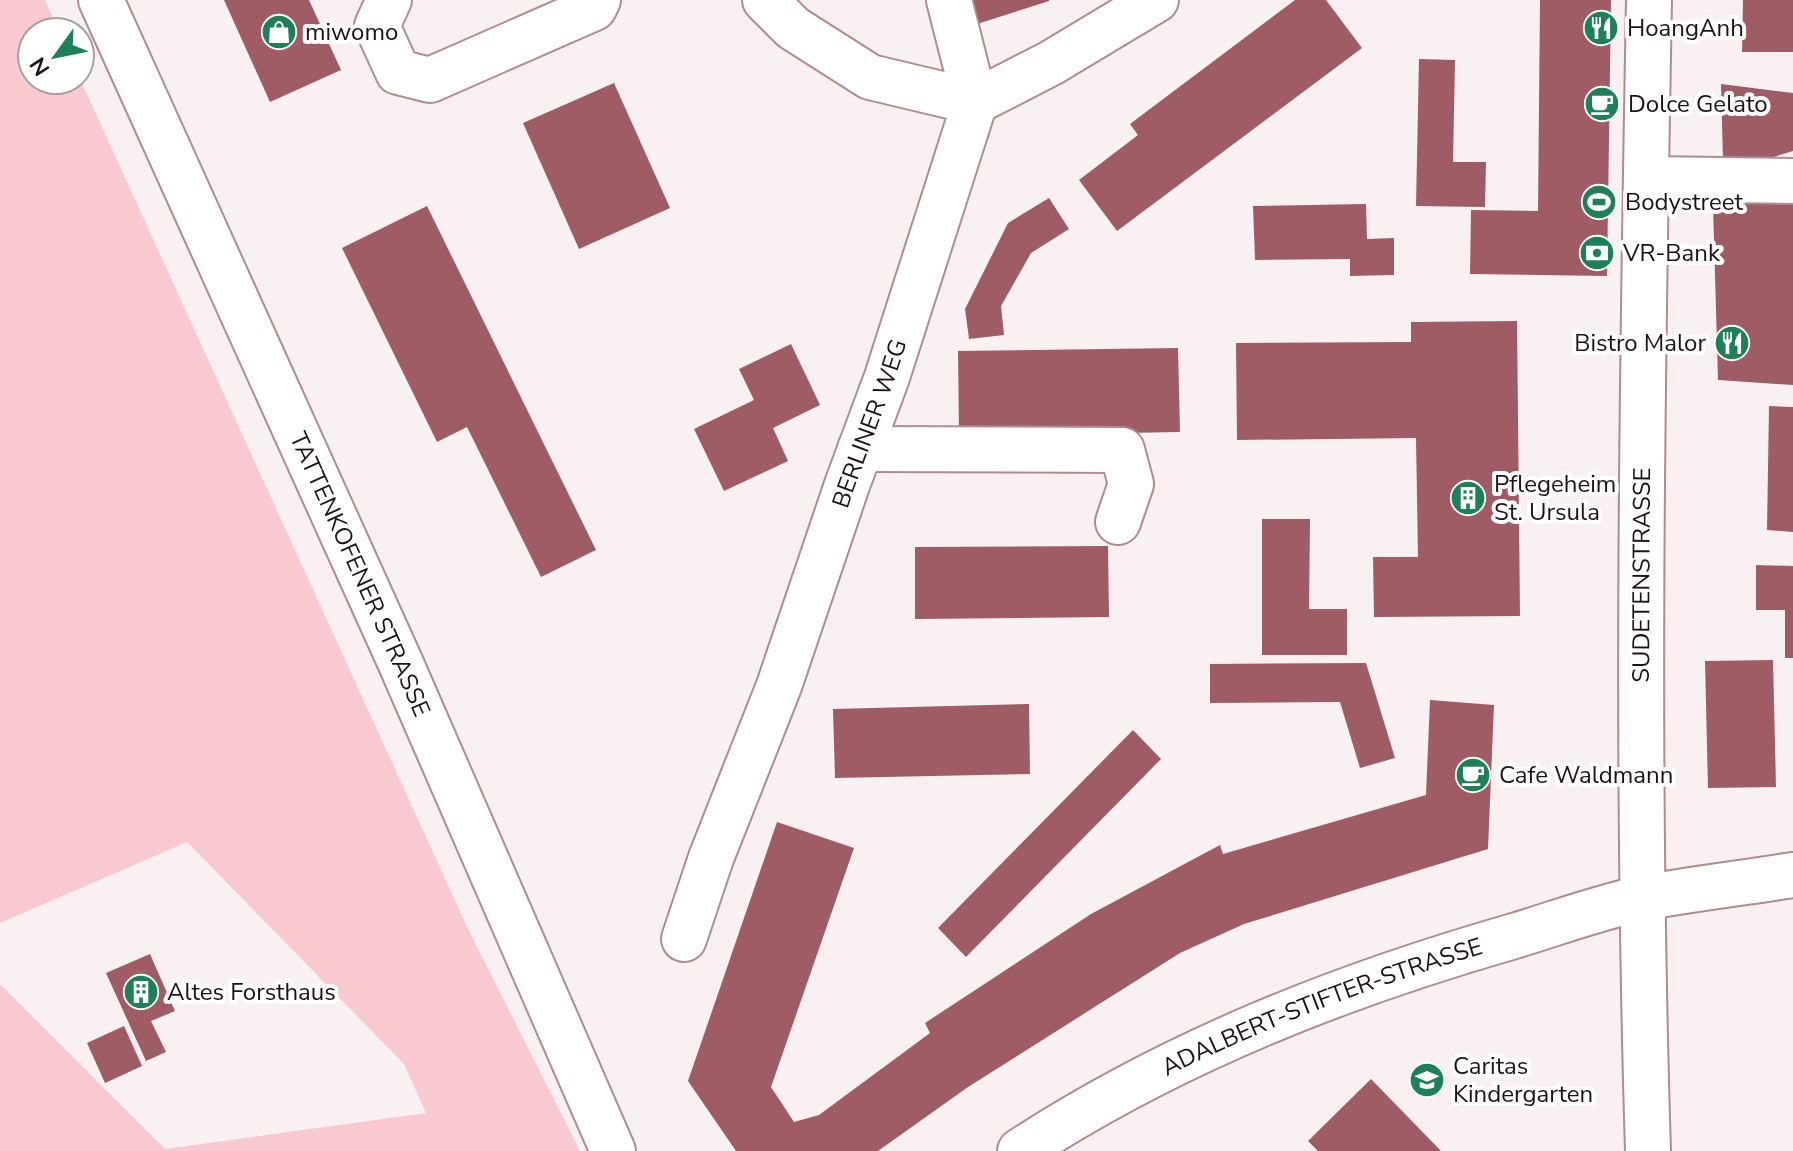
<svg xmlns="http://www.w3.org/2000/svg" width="1793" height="1151" font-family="'Nunito Sans',sans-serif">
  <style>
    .green { fill: #f8cacf }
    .building { fill: #9f5c65 }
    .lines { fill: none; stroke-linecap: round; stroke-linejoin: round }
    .minor-casing { stroke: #b28b8f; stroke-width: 48 }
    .major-casing { stroke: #b28b8f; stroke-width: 48 }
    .minor { stroke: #fff; stroke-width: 44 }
    .major { stroke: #fff; stroke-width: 44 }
    .labels { text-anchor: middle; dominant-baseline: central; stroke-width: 8; stroke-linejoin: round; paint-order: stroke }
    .poi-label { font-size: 24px; fill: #201213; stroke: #fff; text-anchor: start }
    .street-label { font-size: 24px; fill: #201213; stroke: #fff }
  </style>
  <rect width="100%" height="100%" fill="#f9f0f1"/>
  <path class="green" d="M0 0H45L59 32H32V80L80 79 468 929 580 1151H0V984L165 1149 426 1113 404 1064 187 842 0 923Z"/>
  <g class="building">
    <path d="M224 0H309L341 70 270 102Z"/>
    <path d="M970 0H1049V1L977 24Z"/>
    <path d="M1295 0H1326L1362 48 1117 231 1079 180 1138 135 1130 124Z"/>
    <path d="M1540 0H1611L1607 276 1470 274 1471 210 1538 211Z"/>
    <path d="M1743 0H1793V52H1742Z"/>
    <path d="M1419 59 1455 60 1453 162H1486L1485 207 1416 206Z"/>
    <path d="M614 83 670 208 579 249 523 123Z"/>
    <path d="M1721 84 1793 93V151L1760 161H1723Z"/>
    <path d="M1049 198 1069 229 1031 253 1001 306 1004 335 969 339 965 309 1008 223Z"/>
    <path d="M1793 199V385L1718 380 1713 205Z"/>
    <path d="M1366 204 1367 239 1394 238V275L1350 276V259L1255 260 1253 206Z"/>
    <path d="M427 206 596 550 541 577 467 427 437 442 342 248Z"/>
    <path d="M1517 321 1520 616 1374 617 1373 557H1418L1416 438 1237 440 1236 343 1411 342V322Z"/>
    <path d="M791 344 820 405 773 428 788 461 724 491 694 429 754 400 739 369Z"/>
    <path d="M1178 348 1180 432 959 436 958 351Z"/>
    <path d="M1769 406 1793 407V532L1767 530Z"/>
    <path d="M1262 519H1310L1309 609H1347V655H1262Z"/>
    <path d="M1108 546 1109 617 915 619V547Z"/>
    <path d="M1756 565 1793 566V658H1785V610H1756Z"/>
    <path d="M1773 660 1776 787 1708 788 1705 661Z"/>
    <path d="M1366 663 1395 758 1360 768 1340 702 1210 703V664Z"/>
    <path d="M1430 700 1494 705 1488 849 1244 924 1180 953 968 1087 878 1151H736L688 1081 777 822 854 848 771 1087 794 1122 819 1115 930 1033 925 1023 1091 914 1220 845 1223 854 1426 795Z"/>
    <path d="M1029 704 1030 774 835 778 833 709Z"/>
    <path d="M1133 730 1161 759 966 957 938 928Z"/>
    <path d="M150 954 175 1011 151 1021 166 1052 146 1061 106 973Z"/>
    <path d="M124 1026 142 1066 105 1083 87 1043Z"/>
    <path d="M1371 1079 1441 1151H1318L1308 1141Z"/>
  </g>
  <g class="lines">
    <defs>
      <g id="minor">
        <path d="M389 0 377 26 398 72 430 80 594 8 598 0"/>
        <path d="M765 0 793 28 870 77 975 102"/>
        <path d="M949 0 975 102"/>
        <path d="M1646 179 1793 181"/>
        <path d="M860 449 1122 450 1131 484 1118 522"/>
        <path id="s1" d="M684 939 711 858 779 686 847 485 887 377 975 102 1051 63 1156 0"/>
        <path id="s2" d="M1020 1151C1172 1052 1340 986 1514 936 1557 923 1600 907 1643 898 1692 889 1743 883 1793 875"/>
        <path id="s3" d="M1648 1151C1636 767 1642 384 1649 0"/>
      </g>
      <g id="major">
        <path id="s4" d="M101 0 401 664 613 1151"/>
      </g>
    </defs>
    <use href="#minor" class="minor-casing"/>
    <use href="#major" class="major-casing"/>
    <use href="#minor" class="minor"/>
    <use href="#major" class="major"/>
  </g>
  <defs>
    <symbol id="restaurant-disc" viewBox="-11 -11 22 22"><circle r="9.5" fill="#1d8058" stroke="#fff"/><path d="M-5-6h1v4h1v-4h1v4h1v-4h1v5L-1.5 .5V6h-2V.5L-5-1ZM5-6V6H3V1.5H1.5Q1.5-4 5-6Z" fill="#fff"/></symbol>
    <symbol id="shop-disc" viewBox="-11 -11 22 22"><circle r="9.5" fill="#1d8058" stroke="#fff"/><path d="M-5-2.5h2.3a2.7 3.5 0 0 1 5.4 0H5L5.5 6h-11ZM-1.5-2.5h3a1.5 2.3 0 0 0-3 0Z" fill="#fff"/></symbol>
    <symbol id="cafe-disc" viewBox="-11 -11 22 22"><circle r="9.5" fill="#1d8058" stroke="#fff"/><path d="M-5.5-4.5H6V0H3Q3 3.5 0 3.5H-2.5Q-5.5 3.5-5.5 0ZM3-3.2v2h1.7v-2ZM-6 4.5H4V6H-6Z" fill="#fff"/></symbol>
    <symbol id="stadium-disc" viewBox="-11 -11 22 22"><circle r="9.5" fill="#1d8058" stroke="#fff"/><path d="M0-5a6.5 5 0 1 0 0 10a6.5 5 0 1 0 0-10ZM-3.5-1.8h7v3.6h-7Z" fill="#fff"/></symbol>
    <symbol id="bank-disc" viewBox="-11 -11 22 22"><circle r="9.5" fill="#1d8058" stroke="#fff"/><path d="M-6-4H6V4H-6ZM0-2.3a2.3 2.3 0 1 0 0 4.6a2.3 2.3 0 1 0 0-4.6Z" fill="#fff"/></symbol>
    <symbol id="building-disc" viewBox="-11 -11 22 22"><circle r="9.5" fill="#1d8058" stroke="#fff"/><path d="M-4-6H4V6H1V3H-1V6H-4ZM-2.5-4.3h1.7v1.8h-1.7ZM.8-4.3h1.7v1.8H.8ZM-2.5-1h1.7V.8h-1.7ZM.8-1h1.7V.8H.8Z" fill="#fff"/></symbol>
    <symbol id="school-disc" viewBox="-11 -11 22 22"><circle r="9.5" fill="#1d8058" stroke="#fff"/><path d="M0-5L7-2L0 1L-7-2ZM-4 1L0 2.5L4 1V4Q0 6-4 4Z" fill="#fff"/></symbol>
  </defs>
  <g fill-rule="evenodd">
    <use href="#restaurant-disc" x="1581" y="8" width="40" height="40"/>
    <use href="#shop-disc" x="259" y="12" width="40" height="40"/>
    <use href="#cafe-disc" x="1582" y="84" width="40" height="40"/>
    <use href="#stadium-disc" x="1579" y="182" width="40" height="40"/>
    <use href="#bank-disc" x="1577" y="233" width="40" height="40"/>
    <use href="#restaurant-disc" x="1712" y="323" width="40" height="40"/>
    <use href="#building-disc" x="1448" y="478" width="40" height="40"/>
    <use href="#cafe-disc" x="1453" y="755" width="40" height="40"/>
    <use href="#building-disc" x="121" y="972" width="40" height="40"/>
    <use href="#school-disc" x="1407" y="1060" width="40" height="40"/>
  </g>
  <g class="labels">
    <g class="poi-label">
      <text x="1627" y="28">HoangAnh</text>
      <text x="305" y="32">miwomo</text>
      <text x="1628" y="104">Dolce Gelato</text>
      <text x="1625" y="202">Bodystreet</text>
      <text x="1623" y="253">VR-Bank</text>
      <text x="1706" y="343" text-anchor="end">Bistro Malor</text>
      <text x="1494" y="484">Pflegeheim<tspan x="1494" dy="28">St. Ursula</tspan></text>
      <text x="1499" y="775">Cafe Waldmann</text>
      <text x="167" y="992">Altes Forsthaus</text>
      <text x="1453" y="1066">Caritas<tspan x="1453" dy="28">Kindergarten</tspan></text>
    </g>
    <g class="street-label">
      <text stroke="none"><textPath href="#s1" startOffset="548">BERLINER WEG</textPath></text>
      <text stroke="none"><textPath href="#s4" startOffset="630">TATTENKOFENER STRASSE</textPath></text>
      <text stroke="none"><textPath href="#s3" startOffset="576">SUDETENSTRASSE</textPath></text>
      <text stroke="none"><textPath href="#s2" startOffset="336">ADALBERT-STIFTER-STRASSE</textPath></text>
    </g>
  </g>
  <g transform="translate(56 56) rotate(237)"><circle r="38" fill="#ffffff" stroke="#a6a0a1" stroke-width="2"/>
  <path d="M0-6L14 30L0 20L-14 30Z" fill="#1d8058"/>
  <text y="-12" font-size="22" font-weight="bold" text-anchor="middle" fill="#201213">N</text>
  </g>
</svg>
